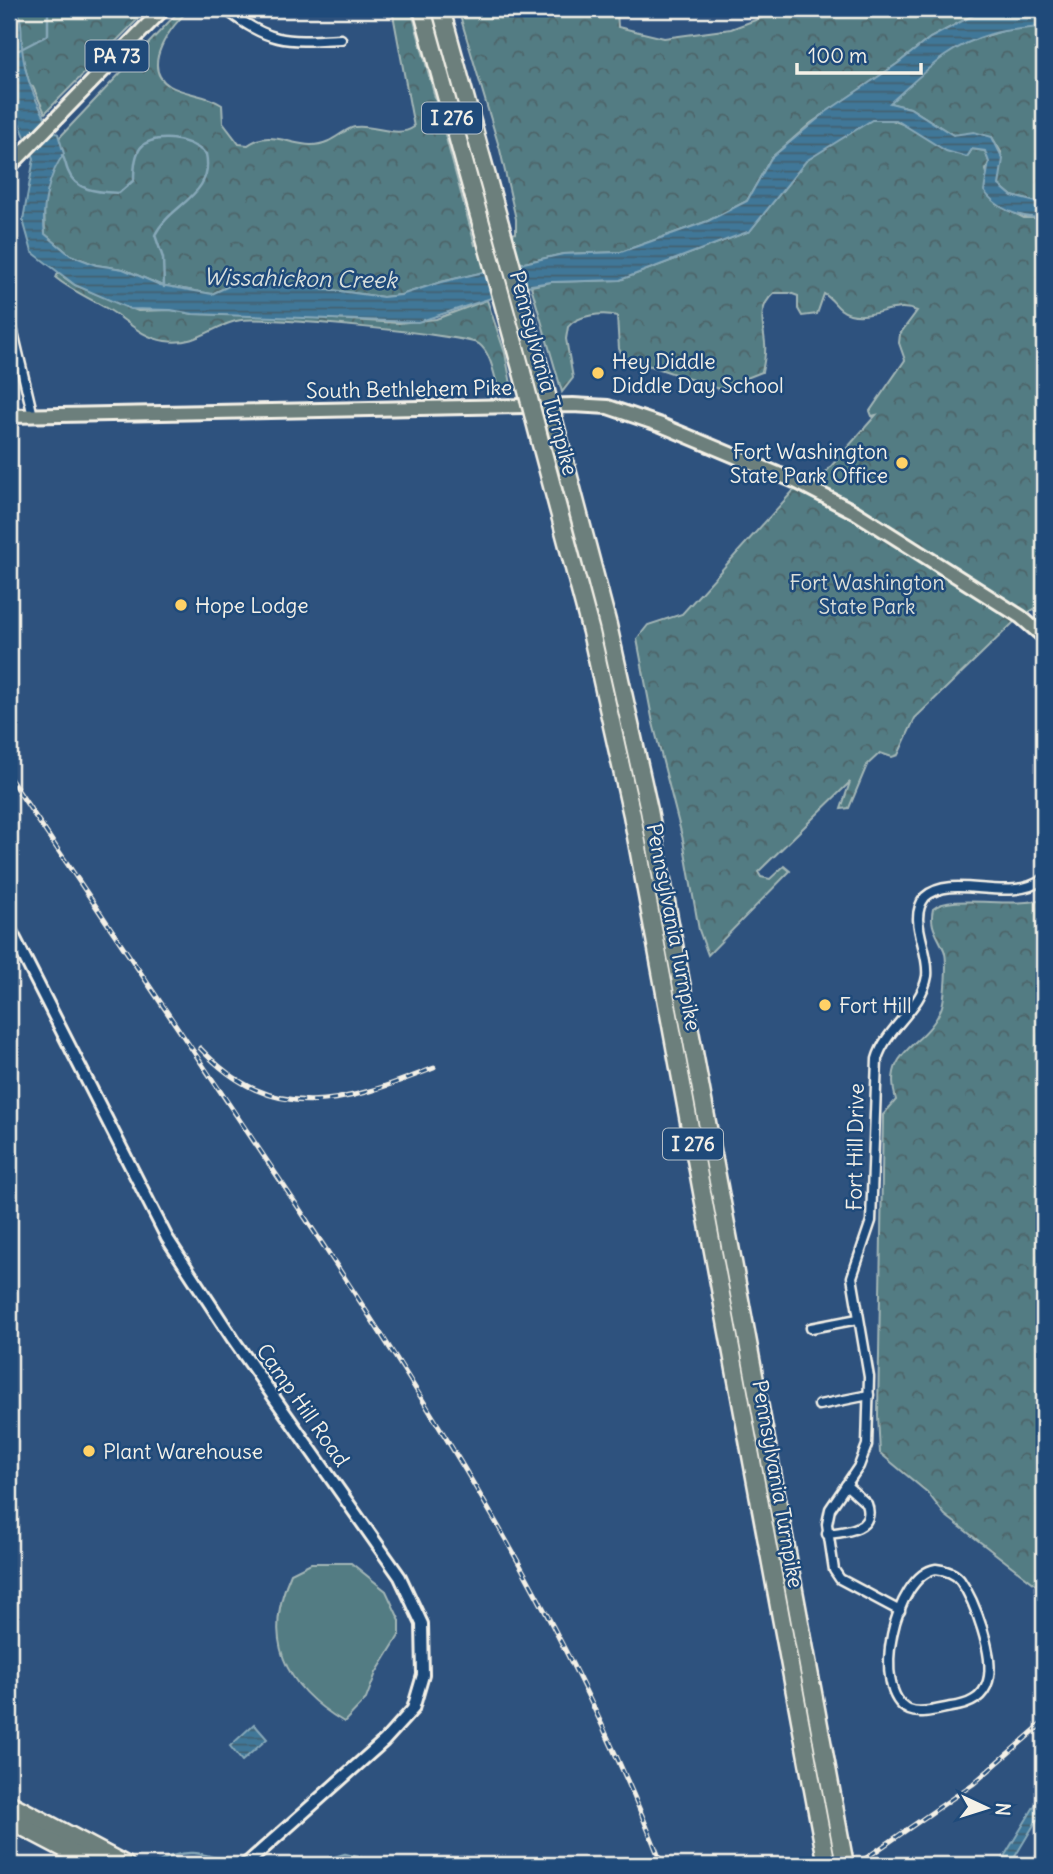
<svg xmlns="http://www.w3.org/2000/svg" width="1053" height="1874" font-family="Delius,sans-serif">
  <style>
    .green { fill: #527b83; stroke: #a3b6b6; stroke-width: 2 }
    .forest { fill: url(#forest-crowns); stroke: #a3b6b6; stroke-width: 2 }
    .water { fill: url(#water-rules); stroke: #87a8b8; stroke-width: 2 }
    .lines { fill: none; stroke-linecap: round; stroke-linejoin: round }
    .stream { stroke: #87a8b8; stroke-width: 2.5 }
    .minor-casing { stroke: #f4f1e8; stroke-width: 13 }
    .tertiary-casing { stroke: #f4f1e8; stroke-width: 16 }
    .primary-casing { stroke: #f4f1e8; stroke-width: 18 }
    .motorway-casing { stroke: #f4f1e8; stroke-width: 21 }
    .minor { stroke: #1f4a7a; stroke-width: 8 }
    .tertiary { stroke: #1f4a7a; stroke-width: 10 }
    .primary { stroke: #6c7f7c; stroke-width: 12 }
    .motorway { stroke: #6c7f7c; stroke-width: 16 }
    .rail-casing { stroke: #f4f1e8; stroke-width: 5 }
    .rail { stroke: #1f4a7a; stroke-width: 2.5; stroke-dasharray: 8; stroke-linecap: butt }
    .motorway-bridge-casing { stroke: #f4f1e8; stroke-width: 21; stroke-linecap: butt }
    .motorway-bridge { stroke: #6c7f7c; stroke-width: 16 }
    .poi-dot { fill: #ffd166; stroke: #1f4a7a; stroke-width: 2.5 }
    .labels { text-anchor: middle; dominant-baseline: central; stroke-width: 5; stroke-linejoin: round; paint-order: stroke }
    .shield { fill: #1f4a7a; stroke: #b4bfc7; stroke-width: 2 }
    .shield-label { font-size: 19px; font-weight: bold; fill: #f4f1e8 }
    .poi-label { font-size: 21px; fill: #f4f1e8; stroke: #1f4a7a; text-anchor: start }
    .street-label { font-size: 21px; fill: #f4f1e8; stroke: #1f4a7a }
    .park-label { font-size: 21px; fill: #dcdfd9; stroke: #1f4a7a }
    .water-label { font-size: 23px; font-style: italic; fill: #d9dfdc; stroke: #1f4a7a }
  </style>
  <defs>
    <pattern id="forest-crowns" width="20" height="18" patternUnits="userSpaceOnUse" patternTransform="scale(1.75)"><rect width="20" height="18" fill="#527b83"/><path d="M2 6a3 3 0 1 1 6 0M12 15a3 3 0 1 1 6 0" fill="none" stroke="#4e6468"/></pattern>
    <pattern id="water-rules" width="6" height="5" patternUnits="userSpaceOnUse" patternTransform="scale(1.75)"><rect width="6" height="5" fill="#3f7798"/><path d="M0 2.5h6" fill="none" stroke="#44606f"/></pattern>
  </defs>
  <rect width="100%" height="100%" fill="#2e527e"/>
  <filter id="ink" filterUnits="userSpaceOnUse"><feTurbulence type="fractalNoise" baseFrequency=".0143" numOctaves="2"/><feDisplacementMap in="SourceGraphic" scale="14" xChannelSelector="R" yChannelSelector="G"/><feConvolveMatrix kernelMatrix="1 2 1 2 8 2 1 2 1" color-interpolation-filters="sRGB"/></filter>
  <g filter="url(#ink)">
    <path class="green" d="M311 1563H351L386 1591 400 1621V1634L376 1673 366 1699 344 1722C283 1686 262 1639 291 1573Z"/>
    <g class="forest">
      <path d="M9 9H148L45 113 33 87 30 86Z"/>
      <path d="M181 9H190C171 25 139 68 170 86 186 95 206 94 222 105L223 123 239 144 248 145C268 130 288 144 311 145 333 145 342 129 355 127 375 124 397 139 414 127L392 9H411L475 245 516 233V219L500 150 458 9H617L618 27 664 38 731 29 785 9H985L930 38 897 64 811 123 771 158 747 201 708 221 621 252 563 254 441 282 401 295 383 297 310 287 250 284H233L212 294 160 285 123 269 96 265 70 255 45 234 44 206 58 139Z"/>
      <path d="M1044 26V204L1012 196 999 185 1001 152 992 137 953 135 910 108 889 103 916 76 957 45 1009 29Z"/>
      <path d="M883 118C915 123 936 152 969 154L972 149 985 151 989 162 986 170 996 204 1024 218H1044V618L1034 609 1013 623 915 718 898 755 892 757 880 753 867 765 849 808 841 809 850 782 758 872 761 877 770 879 784 866 790 871 708 955 699 930 683 840 653 723 637 639 648 625 682 614 793 491 820 479 876 415 872 416 870 411 905 360 899 343 900 334 917 311C894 301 873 320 850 314 837 311 834 299 824 294L817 314 802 316 798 309V296L790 293H774C757 308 763 324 765 343 766 352 764 363 762 372L719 389 651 366 627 363 619 349 617 316C603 312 577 315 568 327L566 339 573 378 562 392 531 286 551 282 620 280 750 231 806 161 864 121Z"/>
      <path d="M58 273 75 285 138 311 171 310 193 314 268 315 399 323 436 319 487 300 505 353 512 389 504 391 498 388C494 375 491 353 479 344 467 335 263 316 241 320 213 324 199 346 165 341 140 337 127 320 106 308 88 297 72 291 56 278Z"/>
      <path d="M1044 899V1591L945 1515 927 1492 880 1453 878 1415 883 1115 896 1100C881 1049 926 1047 941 1009 945 1000 948 959 944 950 937 934 929 926 933 909 950 893 1013 909 1044 899Z"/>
    </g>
    <g class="water">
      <path d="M9 9H17C23 22 21 34 22 48 25 79 37 105 53 131L58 134 64 154C49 173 41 208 45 234L70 255 96 265 123 269 160 285 212 294 233 284H250L310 287 383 297 401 295 441 282 563 254 621 252 708 221 747 201 771 158 826 112 897 64 930 38 985 9H1044V26C1027 30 1009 28 991 34 946 47 924 73 890 103L910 108 953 135 974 132 992 137 1003 159 999 185 1012 196 1044 204V218C1020 218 999 211 984 191L989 162 985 151 972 149 967 157 946 151 896 120H872L806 161 750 231 620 280 551 282 531 285 418 322 193 314 171 310 130 309 75 285 32 252 23 220 34 158 9 99Z"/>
      <path d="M254 1724 267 1739 242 1761 230 1746Z"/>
      <path d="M1044 1790V1808L1010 1865H999Z"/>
    </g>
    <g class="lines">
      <g class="stream">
        <path d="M19 50 48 35V9"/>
        <path d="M62 155C66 161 65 164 68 171 76 192 100 192 119 193L134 180C134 151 139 137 171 139 185 140 196 145 206 154 215 195 169 205 155 235L163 258 164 287"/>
        <path d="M156 1864C186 1845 205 1854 236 1865"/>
        <path d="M308 1865 345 1854 390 1865"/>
      </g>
      <defs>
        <g id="minor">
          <path d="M225 9C271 44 285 42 341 39"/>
          <path d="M9 315 33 416"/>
          <path d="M811 1328 858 1319"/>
          <path d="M819 1405 869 1395"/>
          <path d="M827 1534C845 1532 876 1530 867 1504L846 1485"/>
          <path d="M936 1569C945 1570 954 1572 960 1580 975 1601 995 1656 988 1681 983 1699 968 1705 951 1707 939 1709 921 1715 909 1710 869 1691 895 1575 936 1569Z"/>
          <path d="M900 1611 840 1579 834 1570 827 1524 830 1509 859 1466 867 1445 869 1377 852 1277 871 1221 877 1059C886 1028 922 1008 927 976 930 950 907 920 925 897 954 872 1008 905 1044 879"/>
        </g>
        <path id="tertiary" d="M9 927 167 1238 233 1339 400 1577 422 1624 423 1675 413 1709 384 1741 245 1865"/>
        <g id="primary">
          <path d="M9 167 163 9"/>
          <path d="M9 416 573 405 608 407 661 425 797 482 855 512 1021 617 1044 637"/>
        </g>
        <g id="motorway">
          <path d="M422 9 522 372"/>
          <path d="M441 9 541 373"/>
          <path d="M540 441 591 632 632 815 827 1865"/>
          <path d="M560 443 608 625 649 810 845 1865"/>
          <path d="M9 1803 126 1865"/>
          <path d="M9 1820 95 1865"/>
        </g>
      </defs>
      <use href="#minor" class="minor-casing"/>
      <use href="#tertiary" class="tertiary-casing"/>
      <use href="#primary" class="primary-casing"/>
      <use href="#motorway" class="motorway-casing"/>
      <use href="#minor" class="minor"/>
      <use href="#tertiary" class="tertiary"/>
      <use href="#primary" class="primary"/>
      <use href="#motorway" class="motorway"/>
      <defs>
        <g id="rail">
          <path d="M9 777C105 920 202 1063 298 1207 437 1416 571 1629 662 1865"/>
          <path d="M200 1048C274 1127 345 1103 434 1068"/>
          <path d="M856 1865 973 1784 1044 1722"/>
        </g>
      </defs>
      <use href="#rail" class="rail-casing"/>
      <use href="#rail" class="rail"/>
      <defs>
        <g id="motorway-bridge">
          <path d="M522 372 540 441"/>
          <path d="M541 373 560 443"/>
        </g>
      </defs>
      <use href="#motorway-bridge" class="motorway-bridge-casing"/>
      <use href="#motorway-bridge" class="motorway-bridge"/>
    </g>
  </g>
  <g class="poi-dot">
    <circle cx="598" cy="373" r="7"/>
    <circle cx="902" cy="463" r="7"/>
    <circle cx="181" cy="605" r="7"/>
    <circle cx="825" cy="1005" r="7"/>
    <circle cx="89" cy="1451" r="7"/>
  </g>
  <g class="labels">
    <g class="shield">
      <rect x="85.5" y="40.5" width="63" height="31" rx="5"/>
      <rect x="422" y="102.5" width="60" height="31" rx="5"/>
      <rect x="663" y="1128.5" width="60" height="31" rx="5"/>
    </g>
    <g class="shield-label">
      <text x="117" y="56">PA 73</text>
      <text x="452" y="118">I 276</text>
      <text x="693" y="1144">I 276</text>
    </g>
    <g class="poi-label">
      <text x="612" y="361">Hey Diddle<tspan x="612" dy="24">Diddle Day School</tspan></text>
      <text x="888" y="451" text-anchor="end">Fort Washington<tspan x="888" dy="24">State Park Office</tspan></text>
      <text x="195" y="605">Hope Lodge</text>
      <text x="839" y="1005">Fort Hill</text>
      <text x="103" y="1451">Plant Warehouse</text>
    </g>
    <g class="street-label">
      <text transform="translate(544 373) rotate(75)">Pennsylvania Turnpike</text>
      <text transform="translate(409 389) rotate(-1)">South Bethlehem Pike</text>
      <text transform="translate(674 927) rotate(79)">Pennsylvania Turnpike</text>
      <text transform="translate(855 1147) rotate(-89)">Fort Hill Drive</text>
      <text transform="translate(303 1405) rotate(55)">Camp Hill Road</text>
      <text transform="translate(778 1484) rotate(80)">Pennsylvania Turnpike</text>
    </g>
    <g class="park-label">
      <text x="867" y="582">Fort Washington<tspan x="867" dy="24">State Park</tspan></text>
    </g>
    <g class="water-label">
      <text transform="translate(300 278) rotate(1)">Wissahickon Creek</text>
    </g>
  </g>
  <rect width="1053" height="1874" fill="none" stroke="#1f4a7a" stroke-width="35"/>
  <rect x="18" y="18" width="1018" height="1839" fill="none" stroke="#f4f1e8" stroke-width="2.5" filter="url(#ink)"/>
  <g transform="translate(986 1808) rotate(94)" stroke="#1f4a7a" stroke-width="5" paint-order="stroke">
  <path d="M0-5L12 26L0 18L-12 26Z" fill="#f4f1e8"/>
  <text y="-10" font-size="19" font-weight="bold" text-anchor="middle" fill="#f4f1e8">N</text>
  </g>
  <path d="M797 63v10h124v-10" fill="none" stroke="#f4f1e8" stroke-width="3.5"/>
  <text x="808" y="63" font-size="21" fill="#f4f1e8" stroke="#1f4a7a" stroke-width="5" paint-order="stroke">100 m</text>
</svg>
